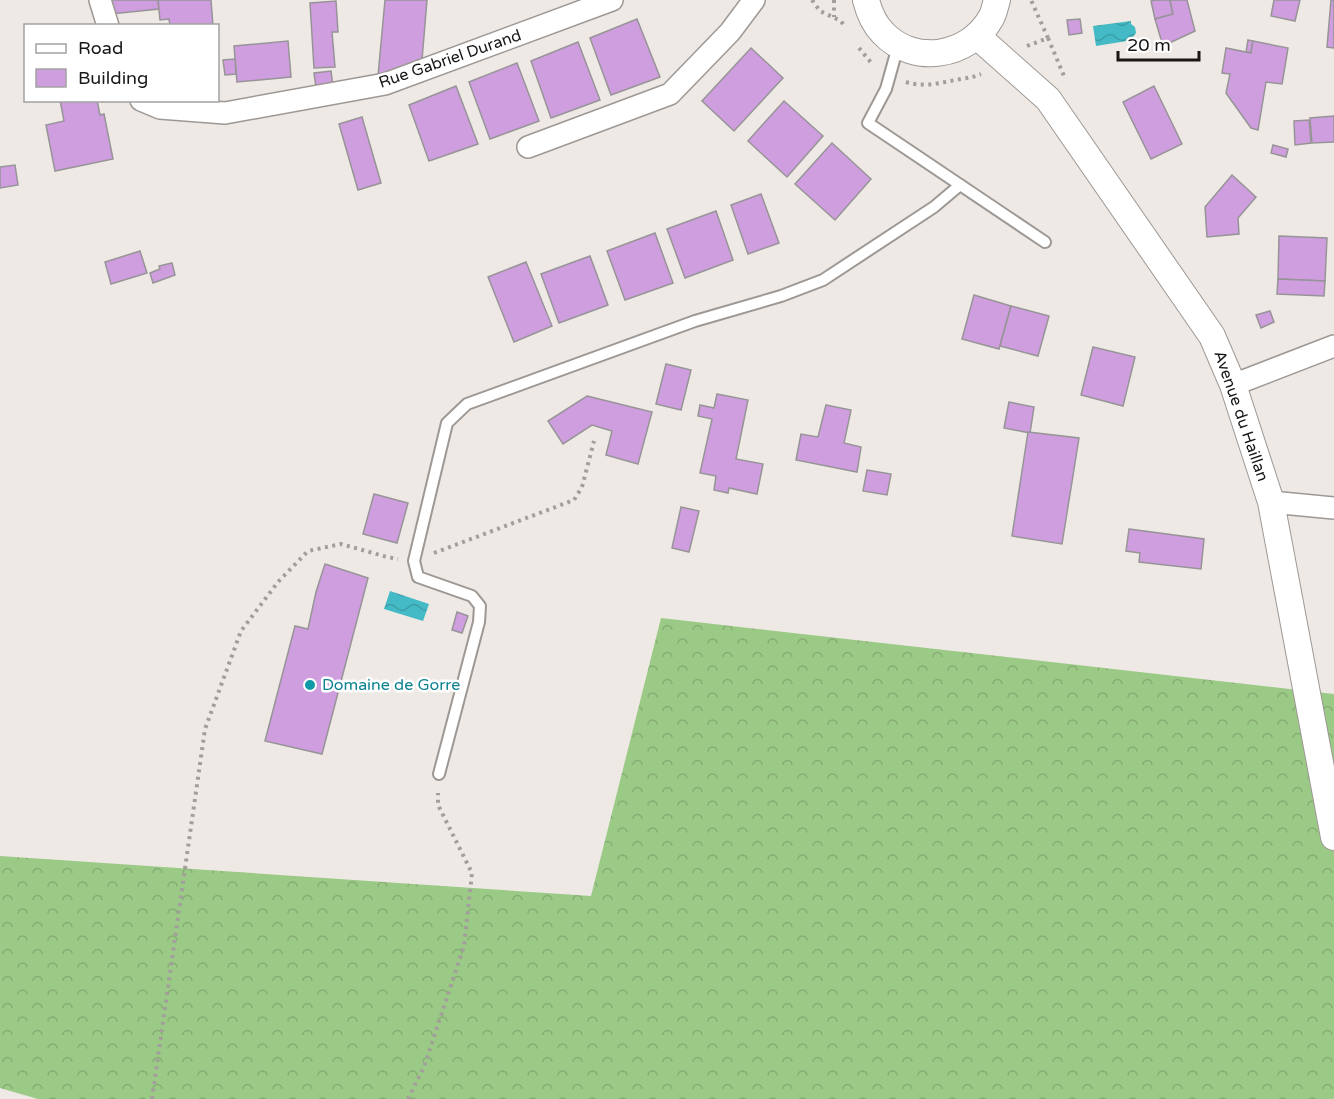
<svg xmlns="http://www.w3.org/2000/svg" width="1334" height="1099" font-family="'Varela Round',sans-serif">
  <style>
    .forest { fill: url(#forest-crowns) }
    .water { fill: url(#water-waves) }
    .building { fill: #cf9edf; stroke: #979498; stroke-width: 1.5 }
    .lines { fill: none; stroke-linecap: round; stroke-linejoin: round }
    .service-casing { stroke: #9d9894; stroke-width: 14 }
    .minor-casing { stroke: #9d9894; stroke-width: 24 }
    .tertiary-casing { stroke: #9d9894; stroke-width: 28 }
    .path { stroke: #a29e9b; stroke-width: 4; stroke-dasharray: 3 4.5; stroke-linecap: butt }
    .service { stroke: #fff; stroke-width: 10 }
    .minor { stroke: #fff; stroke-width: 21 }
    .tertiary { stroke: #fff; stroke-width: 26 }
    .culture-dot { fill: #0f9aa8; stroke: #fff; stroke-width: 2 }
    .labels { text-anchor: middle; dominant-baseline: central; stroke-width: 5; stroke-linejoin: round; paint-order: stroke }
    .street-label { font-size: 16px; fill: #191716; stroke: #fff }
    .culture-label { font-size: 16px; fill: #0d838f; stroke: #fff; text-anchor: start }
  </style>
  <defs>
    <pattern id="forest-crowns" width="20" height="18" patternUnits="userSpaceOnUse" patternTransform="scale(1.5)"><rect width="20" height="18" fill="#9bca86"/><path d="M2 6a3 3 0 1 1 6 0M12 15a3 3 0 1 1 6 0" fill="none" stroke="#85ad73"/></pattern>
    <pattern id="water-waves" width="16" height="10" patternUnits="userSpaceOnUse" patternTransform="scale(1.5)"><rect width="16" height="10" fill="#43bac5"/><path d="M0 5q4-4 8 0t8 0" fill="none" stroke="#3a9fa8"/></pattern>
  </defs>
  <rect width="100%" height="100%" fill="#eee9e4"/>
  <path class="forest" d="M661 618 1334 694V1099H38L0 1088V856L591 896Z"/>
  <g class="water">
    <path d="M1131 21V24L1135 27 1136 33 1133 37V40L1096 46 1093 26Z"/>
    <path d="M390 591 429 604 423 621 384 609Z"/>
  </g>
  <g class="building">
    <path d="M110 0H158L159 9 111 14Z"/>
    <path d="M158 0H211L213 26H170L169 19 160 20Z"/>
    <path d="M385 0H427L422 60 378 76Z"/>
    <path d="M1155 0H1170L1173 14 1155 19 1151 1Z"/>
    <path d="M1170 0H1187L1195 31 1163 46 1155 19 1173 14Z"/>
    <path d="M1274 0H1300L1295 21 1271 16Z"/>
    <path d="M1331 0H1334V48L1327 47Z"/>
    <path d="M336 1 338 32H332L335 67 314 68 310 3Z"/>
    <path d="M637 19 660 77 611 95 590 38Z"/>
    <path d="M1080 19 1082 33 1069 35 1067 20Z"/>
    <path d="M1248 40 1253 41 1251 53 1246 52Z"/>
    <path d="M288 41 291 77 237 82 234 46Z"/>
    <path d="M1253 41 1288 48 1282 84 1266 82 1258 130 1251 128 1226 93 1230 74 1222 73 1226 48 1251 53Z"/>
    <path d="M578 42 600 100 551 118 531 61Z"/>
    <path d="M751 48 783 78 734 131 702 101Z"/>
    <path d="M235 59 236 74 225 75 223 60Z"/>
    <path d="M517 63 539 121 490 139 469 82Z"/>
    <path d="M331 71 333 86 316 88 314 73Z"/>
    <path d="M456 86 478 144 429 161 409 105Z"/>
    <path d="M1154 86 1182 144 1151 159 1123 102Z"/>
    <path d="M60 100H97L100 115 104 114 113 159 55 171 46 125 64 121Z"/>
    <path d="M784 101 823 136 787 177 748 141Z"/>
    <path d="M1334 116V142L1312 143 1310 118Z"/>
    <path d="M362 117 381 183 358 190 339 124Z"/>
    <path d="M1309 120 1311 143 1295 145 1294 121Z"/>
    <path d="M832 143 871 179 835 220 795 184Z"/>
    <path d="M1273 145 1288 149 1286 157 1271 153Z"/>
    <path d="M15 165 18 185 0 188V167Z"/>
    <path d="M1232 175 1256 197 1238 218 1239 234 1207 237 1205 207Z"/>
    <path d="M761 194 779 243 748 254 731 205Z"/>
    <path d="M716 211 733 260 685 278 667 229Z"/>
    <path d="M655 233 673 283 625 300 607 251Z"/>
    <path d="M1279 236 1327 238 1325 281 1278 279Z"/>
    <path d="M140 251 147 273 111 284 105 262Z"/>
    <path d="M590 256 608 305 559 323 541 274Z"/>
    <path d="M526 262 552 326 514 342 488 277Z"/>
    <path d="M172 263 175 275 153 283 150 273 160 269 159 266Z"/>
    <path d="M1278 279 1325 281 1324 296 1277 294Z"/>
    <path d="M974 295 1011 306 999 349 962 339Z"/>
    <path d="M1011 306 1049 316 1038 356 1000 346Z"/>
    <path d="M1270 311 1274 322 1261 328 1256 315Z"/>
    <path d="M1093 347 1135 357 1123 406 1081 395Z"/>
    <path d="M666 364 691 370 681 410 656 404Z"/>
    <path d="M717 394 748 400 736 459 763 464 757 494 729 488 728 493 714 490 716 476 700 473 712 419 698 416 700 405 714 408Z"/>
    <path d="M587 396 652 412 638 464 606 455 612 431 592 425 563 444 548 421Z"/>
    <path d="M1009 402 1034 407 1030 433 1004 428Z"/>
    <path d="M826 405 851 410 844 443 861 447 857 472 796 460 801 434 818 437Z"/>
    <path d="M1028 432 1079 438 1062 544 1012 536Z"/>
    <path d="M867 470 891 474 887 495 863 491Z"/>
    <path d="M374 494 408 503 397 543 363 534Z"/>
    <path d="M681 507 699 511 689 552 672 548Z"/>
    <path d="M1129 529 1204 539 1201 569 1139 562 1140 553 1126 551Z"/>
    <path d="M325 564 368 578 322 754 265 741 295 626 308 629 316 592Z"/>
    <path d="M457 612 468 616 462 633 452 630Z"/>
  </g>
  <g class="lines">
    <defs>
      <g id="service">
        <path d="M898 46 886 89 868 123 1045 242"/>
        <path d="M439 774 479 622 480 606 472 596 418 577 414 561 447 423 467 404 695 321 781 296 823 280 934 207 960 185"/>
      </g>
      <g id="minor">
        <path d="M100 0 108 26"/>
        <path d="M141 100 160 108 225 113 385 84 612 0"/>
        <path d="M528 147 670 94 730 32 754 0"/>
        <path d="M1233 385 1334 346"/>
        <path d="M1271 502 1334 508"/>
      </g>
      <g id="tertiary">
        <path d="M866 0C869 12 874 24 883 33 914 66 969 57 991 18 994 13 995 6 997 0"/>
        <path d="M977 36 1048 99 1212 336 1233 385 1271 502 1334 837"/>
      </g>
    </defs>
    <use href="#service" class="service-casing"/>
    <use href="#minor" class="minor-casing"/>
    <use href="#tertiary" class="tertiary-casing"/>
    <g class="path">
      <path d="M812 0 820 11 841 21 845 27"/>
      <path d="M834 0V17"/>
      <path d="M1048 38 1064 76"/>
      <path d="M1027 46 1048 38 1031 0"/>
      <path d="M859 48 873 65"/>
      <path d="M906 82C925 88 943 82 961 79 968 78 974 77 981 74"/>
      <path d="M434 553 574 500 582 487 594 441"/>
      <path d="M152 1099 205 729 241 631 278 582 308 551 341 544 387 557 398 559"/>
      <path d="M408 1099 424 1067 464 946 472 873 438 805V793"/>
    </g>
    <use href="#service" class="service"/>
    <use href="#minor" class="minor"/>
    <use href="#tertiary" class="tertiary"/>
  </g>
  <circle class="culture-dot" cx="310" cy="685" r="6"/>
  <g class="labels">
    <g class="street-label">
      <text transform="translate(450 59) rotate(-19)">Rue Gabriel Durand</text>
      <text transform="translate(1241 416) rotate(71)">Avenue du Haillan</text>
    </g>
    <g class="culture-label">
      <text x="322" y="685">Domaine de Gorre</text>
    </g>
  </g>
  <rect x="24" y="24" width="195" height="78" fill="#ffffff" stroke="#a3a2a2" stroke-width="1.5"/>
  <rect x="36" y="44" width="30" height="9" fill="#ffffff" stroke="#a3a2a2" stroke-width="1.5"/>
  <text x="78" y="54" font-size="18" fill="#191716">Road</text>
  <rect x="36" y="69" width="30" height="18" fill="#cf9edf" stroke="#a3a2a2" stroke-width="1.5"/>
  <text x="78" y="84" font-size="18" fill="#191716">Building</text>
  <path d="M1118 51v9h81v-9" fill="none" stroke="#191716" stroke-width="3"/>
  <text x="1127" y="51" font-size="18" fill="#191716" stroke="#ffffff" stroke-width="4.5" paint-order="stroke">20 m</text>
</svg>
